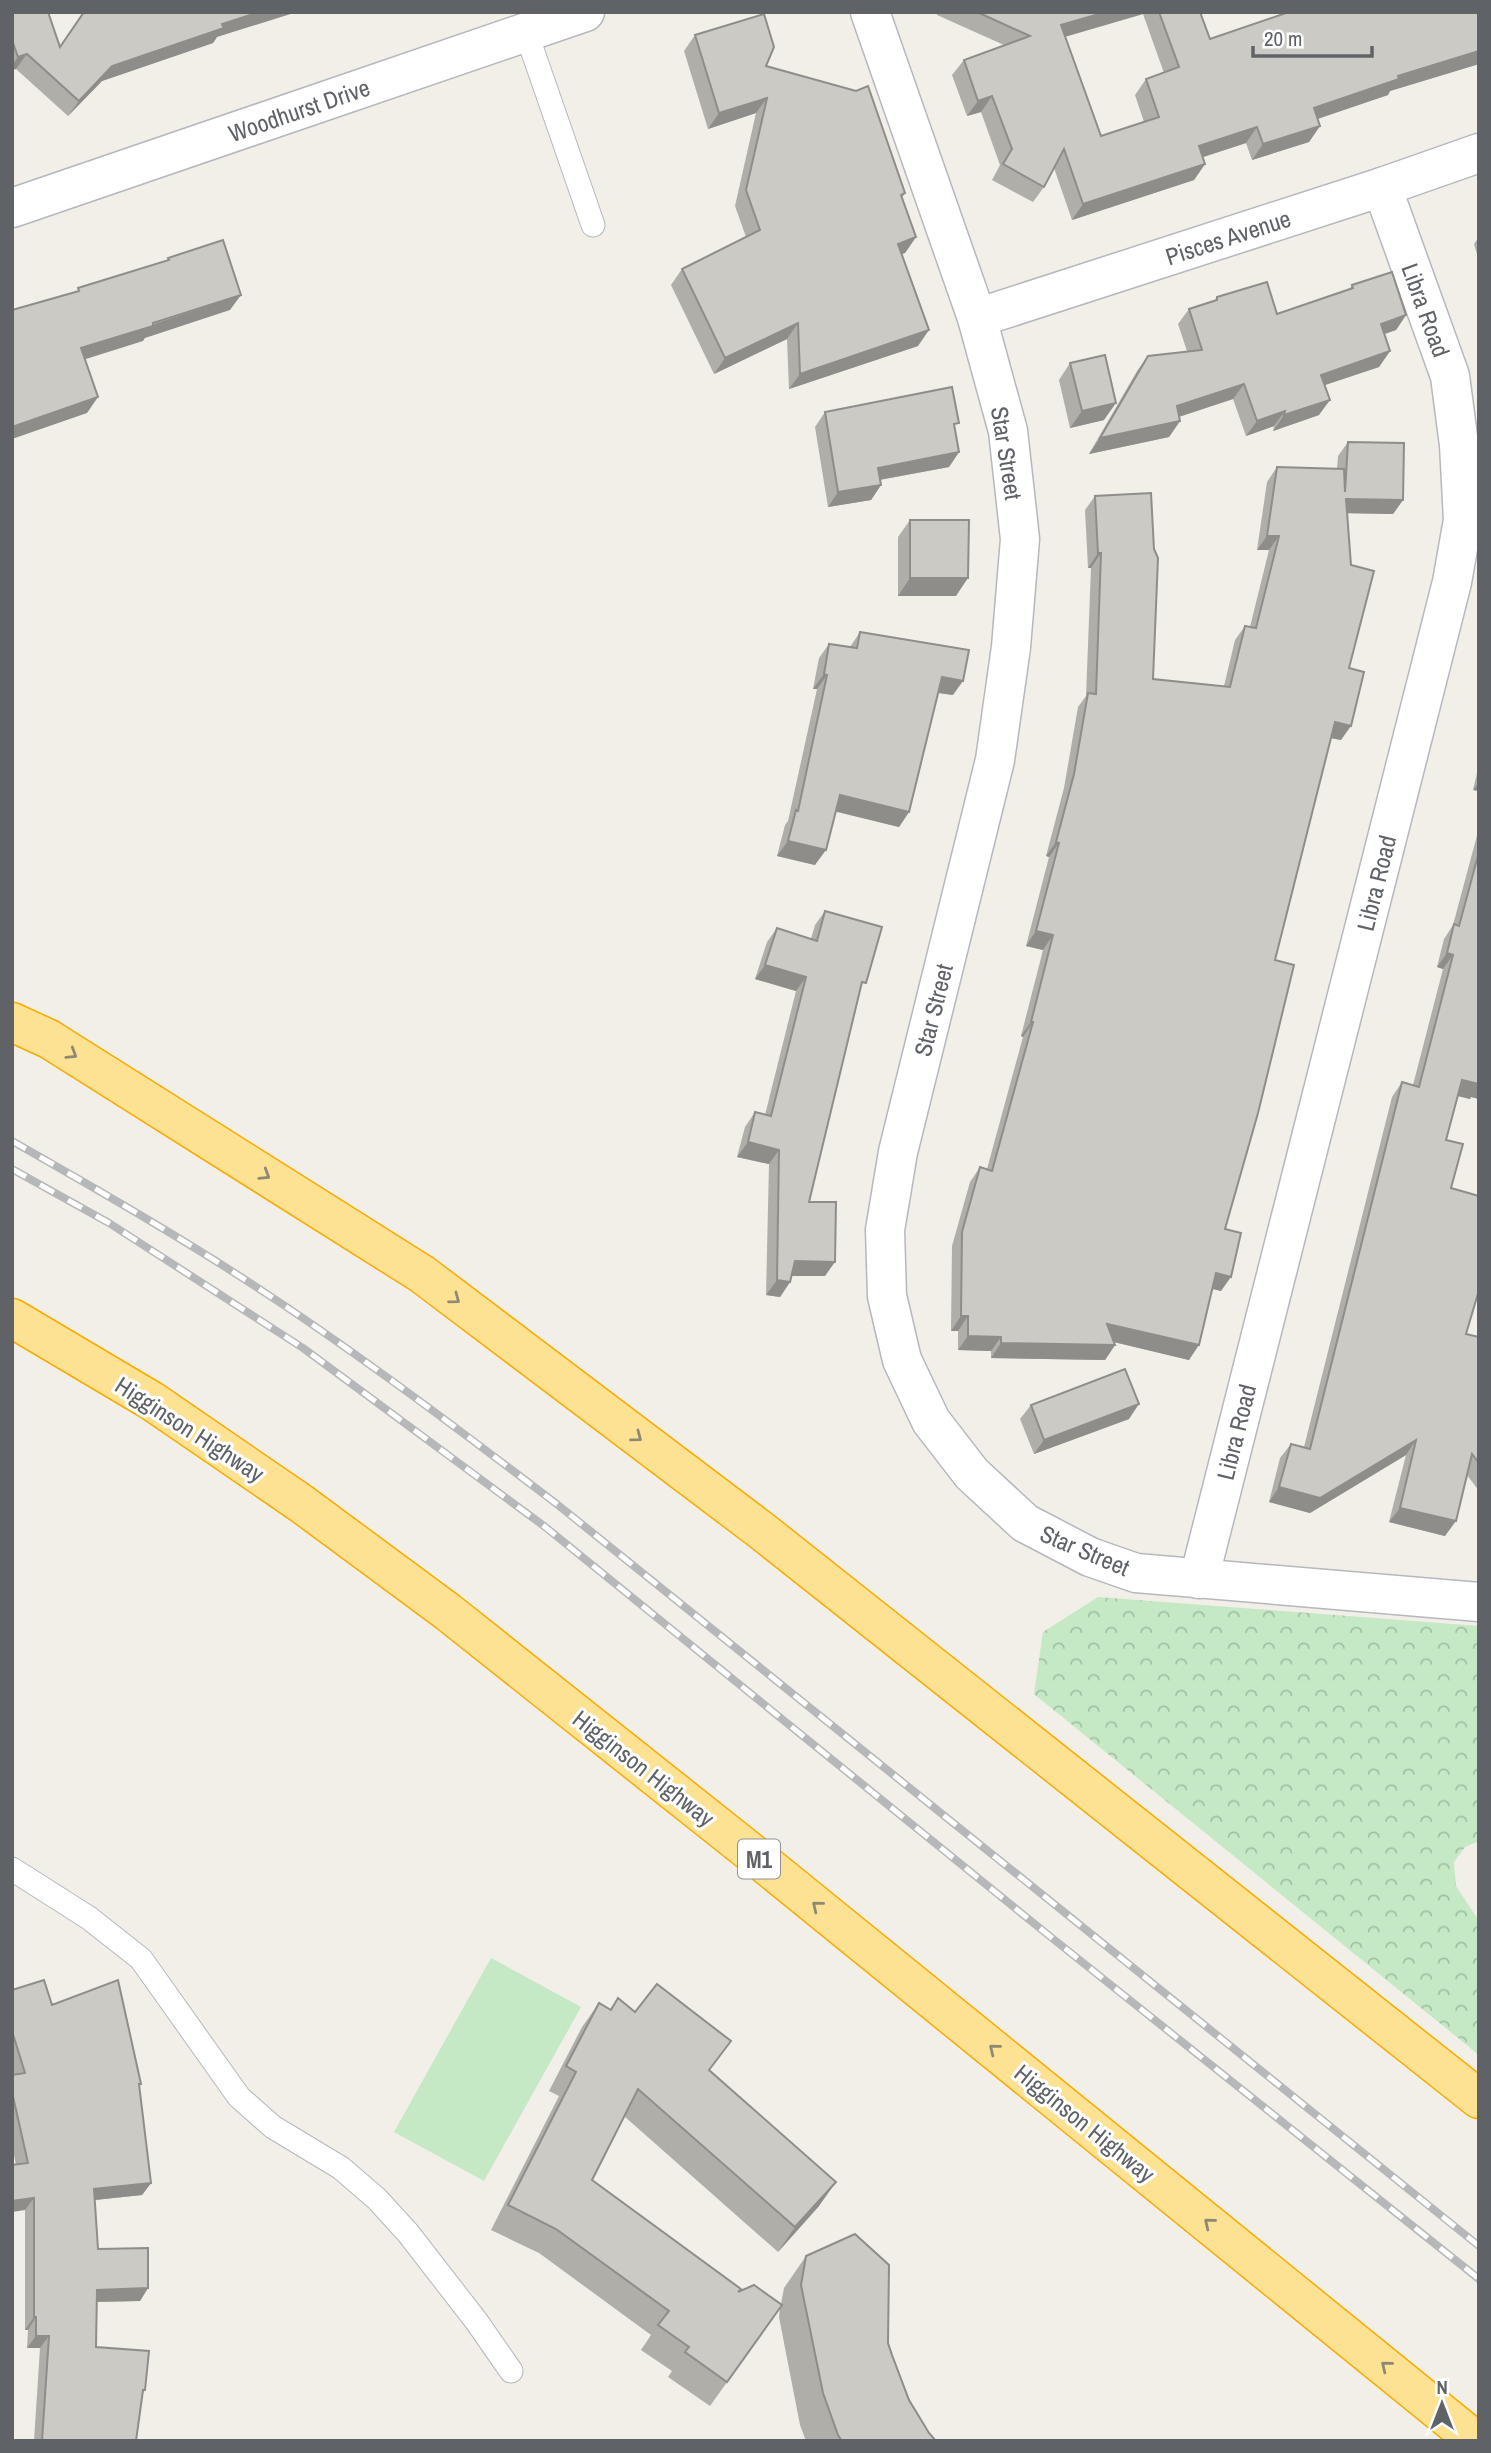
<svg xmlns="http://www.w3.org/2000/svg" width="1491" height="2453" font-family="'Archivo Narrow',sans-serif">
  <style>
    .forest { fill: url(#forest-crowns) }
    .pitch { fill: #c5e8c5 }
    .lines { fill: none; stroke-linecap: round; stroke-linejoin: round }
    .lane-casing { stroke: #b5b8bc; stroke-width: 25 }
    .street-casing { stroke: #b5b8bc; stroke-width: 41 }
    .highway-casing { stroke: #f9ab00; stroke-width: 41 }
    .lane { stroke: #fff; stroke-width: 23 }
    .street { stroke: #fff; stroke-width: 38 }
    .highway { stroke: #fde293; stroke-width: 38 }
    .rail-casing { stroke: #b6b7b8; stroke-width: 8 }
    .rail { stroke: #fff; stroke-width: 5; stroke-dasharray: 16; stroke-linecap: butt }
    .wall { fill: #afaea9; fill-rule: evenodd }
    .shaded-wall { fill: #8f8d8a }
    .building { fill: #cccac5; stroke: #8f8d8a; stroke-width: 2 }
    .oneway { stroke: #8e8975 }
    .labels { text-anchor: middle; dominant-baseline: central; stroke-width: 6; stroke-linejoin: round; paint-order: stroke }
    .shield { fill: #fff; stroke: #8f9295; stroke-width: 2 }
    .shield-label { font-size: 23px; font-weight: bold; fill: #5f6368 }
    .street-label { font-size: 24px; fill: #5f6368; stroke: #fff }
  </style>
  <defs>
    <pattern id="forest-crowns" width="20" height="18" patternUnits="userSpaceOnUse" patternTransform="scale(1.75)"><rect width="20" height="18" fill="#c5e8c5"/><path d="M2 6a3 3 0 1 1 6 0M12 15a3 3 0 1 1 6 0" fill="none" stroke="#a3c0a4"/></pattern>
  </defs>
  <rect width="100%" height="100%" fill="#f1efe8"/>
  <path class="forest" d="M1098 1597 1479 1626V1841L1465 1847 1454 1862 1456 1886 1479 1921V2055L1034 1694 1043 1632Z"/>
  <path class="pitch" d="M491 1958 581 2007 484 2181 394 2132Z"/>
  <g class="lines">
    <defs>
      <g id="lane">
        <path d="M526 32 593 225"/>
        <path d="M12 1869 89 1918 141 1959 239 2097 273 2127 341 2168 377 2199 408 2233 477 2322 511 2371"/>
      </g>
      <g id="street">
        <path d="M870 12 977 318 1008 431 1020 539 1011 647 995 760 898 1152 885 1230 887 1296 902 1360 931 1421 972 1474 1025 1523 1090 1557 1136 1573 1479 1602"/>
        <path d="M12 208 585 12"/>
        <path d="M977 318 1382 187 1479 153"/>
        <path d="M1199 1579 1452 582 1463 520 1459 445 1450 376 1382 187"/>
      </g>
      <g id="highway">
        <path d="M12 1022 49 1039 422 1274 762 1531 1479 2099"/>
        <path d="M12 1318 152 1401 302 1504 448 1612 749 1851 1476 2441"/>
      </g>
    </defs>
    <use href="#lane" class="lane-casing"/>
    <use href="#street" class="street-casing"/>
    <use href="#highway" class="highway-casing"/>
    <use href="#lane" class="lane"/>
    <use href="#street" class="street"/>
    <use href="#highway" class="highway"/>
    <defs>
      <g id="rail">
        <path d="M12 1141C98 1190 184 1239 267 1294 367 1360 462 1432 558 1505L1479 2246"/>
        <path d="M12 1169 109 1223 303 1348 544 1526 1052 1938 1479 2279"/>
      </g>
    </defs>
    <use href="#rail" class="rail-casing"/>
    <use href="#rail" class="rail"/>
  </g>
  <g class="wall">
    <path d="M12 12 59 47 217 37 213 43 102 81 68 116 16 69 12 70Z"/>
    <path d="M936 12H1200L1210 39 1285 14 1284 12H1479V64L1390 91 1388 95 1318 118 1320 126 1309 142 1252 160 1246 143 1203 157 1205 164 1194 180 1072 220 1054 168 1044 187 1033 202 992 180 1000 165 981 112 967 116 952 75 964 60 1004 45 937 15ZM1143 14 1164 73 1146 79 1135 95 1144 122 1101 136 1065 37Z"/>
    <path d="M695 35 766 66 905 193 902 198 916 237 905 253 902 254 918 346 789 389 787 339 714 374 671 285 682 269 746 237 735 206 756 113 708 129 684 51Z"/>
    <path d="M1479 237V261L1474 244Z"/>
    <path d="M1352 285 1406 315 1396 330 1384 334 1390 351 1379 367 1325 385 1319 415 1273 431 1274 426 1246 436 1233 399 1179 417 1180 421 1169 437 1089 454 1137 371 1148 356 1187 351 1178 324 1189 309 1214 301 1217 297 1277 314 1349 290Z"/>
    <path d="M1070 363 1104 420 1070 428 1059 380Z"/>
    <path d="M825 412 955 428 959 452 949 467 880 480 881 485 871 500 828 507 815 427Z"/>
    <path d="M1348 442 1403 500 1393 514 1347 513 1349 668 1341 740 1331 738 1275 960 1225 1229 1221 1291 1212 1289 1189 1360 1114 1342 1115 1345 1105 1360 991 1358V1351L958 1350V1331H951L952 1246 970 1182 980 1167 987 1169 1023 1037 1021 1036 1043 950 1026 946 1049 857 1046 856 1064 788 1078 707 1086 696 1091 568H1088L1085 510 1095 496 1153 679 1224 686 1235 640 1245 626 1250 627 1269 550H1257L1267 482 1277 467 1337 469 1338 456Z"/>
    <path d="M910 520 956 596H898V537Z"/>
    <path d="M860 632 953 695 938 693 909 812 899 827 836 811 815 865 777 856 785 825 788 821 817 689H813L819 658 829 644 850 647Z"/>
    <path d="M1479 765V791L1473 790Z"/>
    <path d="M1479 828V1099L1471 1097 1470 1099 1457 1096 1446 1140 1466 1334 1479 1337V1491L1467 1475 1445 1536 1389 1522 1406 1455 1310 1513 1269 1502 1280 1458 1291 1444 1304 1447 1392 1097 1402 1082 1413 1085 1443 969 1437 967 1444 939 1453 925Z"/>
    <path d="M825 911 859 992 809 1202 825 1276H792L790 1282 780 1297 766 1295 769 1164 737 1157 745 1127 755 1112 765 1115 796 991 755 979 767 942 777 928 811 939 815 925Z"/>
    <path d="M1031 1405 1129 1419 1034 1454 1020 1419Z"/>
    <path d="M12 1990 52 2005 141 2084 139 2087 151 2183 142 2195 95 2200 98 2249 148 2288 140 2301 97 2302 96 2347 145 2390 142 2395 136 2441H34L40 2348H27L28 2330H25V2210L12 2145V2075H13L12 2072Z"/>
    <path d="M618 1998 710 2071 819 2206 778 2252 624 2116 592 2180 739 2292 781 2304 784 2288 806 2256 888 2343 892 2355 909 2400 929 2433 936 2441H806L800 2425 779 2317 780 2308 710 2406 668 2377 672 2371 641 2350 651 2335 539 2253 491 2230 559 2096 549 2091 582 2027 599 2003 610 2009Z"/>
  </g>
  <g class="shaded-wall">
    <path d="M259 12H297L217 37 213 43 102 81 68 116 79 101 112 66 222 24Z"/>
    <path d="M1106 12H1144L1143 14 1050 41 1061 25Z"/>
    <path d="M1479 51V64L1390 91 1388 95 1303 124 1314 108 1398 76Z"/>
    <path d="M27 54 16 69 12 70V65L18 57Z"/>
    <path d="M992 96 981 112 967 116 978 101Z"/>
    <path d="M767 98 756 113 708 129 719 113Z"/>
    <path d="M1320 126 1309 142 1252 160 1263 144Z"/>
    <path d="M1257 127 1246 143 1188 162 1199 146Z"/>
    <path d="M1205 164 1194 180 1072 220 1083 204Z"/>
    <path d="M916 237 905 253 887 259 898 244Z"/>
    <path d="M241 295 230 310 145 338 143 341 70 364 81 348Z"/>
    <path d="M1406 315 1396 330 1370 339 1381 324Z"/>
    <path d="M798 323 787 339 714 374 725 358Z"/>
    <path d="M929 330 918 346 789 389 800 374Z"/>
    <path d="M1390 351 1379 367 1310 390 1321 375Z"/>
    <path d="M1244 384 1233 399 1166 421 1177 406Z"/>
    <path d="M98 397 87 413 12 439V427Z"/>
    <path d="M1330 400 1319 415 1273 431 1284 415Z"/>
    <path d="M1116 403 1104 420 1070 428 1082 411Z"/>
    <path d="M1285 411 1274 426 1246 436 1257 421Z"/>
    <path d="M1180 421 1169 437 1089 454 1100 438Z"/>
    <path d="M959 452 949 467 867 482 878 468Z"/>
    <path d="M881 485 871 500 828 507 838 492Z"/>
    <path d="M1346 499 1403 500 1393 514 1336 513Z"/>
    <path d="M1267 536H1279L1269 550H1257Z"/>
    <path d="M1098 553H1101L1091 568H1088Z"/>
    <path d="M910 578H968L956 596H898Z"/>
    <path d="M824 674 827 675 817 689H813Z"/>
    <path d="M942 677 963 681 953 695 932 692Z"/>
    <path d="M1335 722 1351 726 1341 740 1325 737Z"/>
    <path d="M1479 782V791L1473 790Z"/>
    <path d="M840 795 909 812 899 827 829 810Z"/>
    <path d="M788 841 826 850 815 865 777 856Z"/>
    <path d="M1056 842 1059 843 1049 857 1046 856Z"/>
    <path d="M1036 931 1053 935 1043 950 1026 946Z"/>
    <path d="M1447 953 1453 955 1443 969 1437 967Z"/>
    <path d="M765 965 806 977 796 991 755 979Z"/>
    <path d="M1031 1022H1033L1023 1037 1021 1036Z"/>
    <path d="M1462 1080 1479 1084V1099L1471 1097 1470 1099 1451 1094Z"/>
    <path d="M748 1142 779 1150 769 1164 737 1157Z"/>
    <path d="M795 1261 835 1262 825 1276H785Z"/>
    <path d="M1216 1273 1231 1277 1221 1291 1206 1287Z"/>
    <path d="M777 1280 790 1282 780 1297 766 1295Z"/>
    <path d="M961 1316H968L958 1331H951Z"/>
    <path d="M1107 1324 1199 1345 1189 1360 1097 1338Z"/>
    <path d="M968 1336 1001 1337 991 1351 958 1350Z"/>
    <path d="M1001 1343 1115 1345 1105 1360 991 1358Z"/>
    <path d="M1139 1404 1129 1419 1034 1454 1044 1440Z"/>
    <path d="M1416 1440 1406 1455 1310 1513 1269 1502 1279 1487Z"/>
    <path d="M1400 1508 1456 1521 1445 1536 1389 1522Z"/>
    <path d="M836 2182 819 2206 778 2252 795 2227Z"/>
    <path d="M151 2183 142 2195 85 2201 94 2189Z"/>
    <path d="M34 2198 25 2210 12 2212V2201Z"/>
    <path d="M148 2288 140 2301 88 2302 97 2290Z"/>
    <path d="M34 2317H36L28 2330H25Z"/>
    <path d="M36 2336H49L40 2348H27Z"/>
  </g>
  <g class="building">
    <path d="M12 12H48L60 47 84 12H259L222 24 224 28 112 66 79 101 27 54 18 57 12 40Z"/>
    <path d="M977 12H1106L1061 25 1101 136 1159 117 1146 79 1179 67 1159 12H1200L1210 39 1289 12H1479V51L1398 76 1399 79 1314 108 1320 126 1263 144 1257 127 1199 146 1205 164 1083 204 1064 149 1044 187 1003 164 1012 149 992 96 978 101 964 60 1030 36Z"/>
    <path d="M764 14 774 47 766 66 856 91 868 86 905 193 901 195 916 237 898 244 929 330 800 374 798 323 725 358 682 269 760 230 746 190 767 98 719 113 695 35Z"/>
    <path d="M223 240 241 295 153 323V326L81 348 98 397 12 427V310L79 291 78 288 169 260 168 258Z"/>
    <path d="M1392 272 1406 315 1381 324 1390 351 1321 375 1330 400 1284 415 1285 411 1257 421 1244 384 1177 406 1180 421 1100 438 1148 356 1202 350 1189 309 1217 300V297L1267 282 1277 314 1353 288 1352 285Z"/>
    <path d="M1105 355 1116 403 1082 411 1070 363Z"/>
    <path d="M952 387 959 423 954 424 959 452 878 468 881 485 838 492 825 412Z"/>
    <path d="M1348 442 1404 443 1403 500 1346 499 1351 565 1374 571 1349 668 1364 672 1351 726 1335 722 1275 960 1294 965 1258 1113 1225 1229 1241 1233 1231 1277 1216 1273 1199 1345 1107 1324 1115 1345 1001 1343V1337L968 1336V1316H961L962 1232 980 1167 992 1171 1033 1022H1031L1053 935 1036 931 1059 843 1056 842 1074 774 1088 693 1096 694 1101 553H1098L1095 496 1151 493 1154 549 1158 558 1153 679 1230 687 1245 626 1256 628 1279 536H1267L1277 467 1344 469 1345 492Z"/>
    <path d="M910 520H969L968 578H910Z"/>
    <path d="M860 632 969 650 963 681 942 677 909 812 840 795 826 850 788 841 796 810 798 811 827 675 824 674 829 644 857 648Z"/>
    <path d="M1479 852V1084L1462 1080 1446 1140 1463 1144 1451 1188 1479 1196V1290L1466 1334 1479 1337V1463L1472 1454 1456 1521 1400 1508 1416 1440 1320 1498 1279 1487 1291 1444 1310 1449 1402 1082 1419 1087 1453 955 1447 953 1454 924 1459 926Z"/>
    <path d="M825 911 882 927 866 983 862 982 809 1202H836L835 1262 795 1261 790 1282 777 1280 779 1150 748 1142 755 1112 771 1116 806 977 765 965 777 928 817 941Z"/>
    <path d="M1125 1369 1139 1404 1044 1440 1031 1405Z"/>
    <path d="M44 1980 52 2005 118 1980 141 2084H139L151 2183 94 2189 98 2249 148 2248V2288L97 2290 96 2347 149 2351 145 2390H143L136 2441H42L49 2336H36V2317H34V2198L12 2201V2165L28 2163 12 2092V2075L25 2073 12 2031V1990Z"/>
    <path d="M657 1984 731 2041 709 2070 836 2182 795 2227 638 2089 592 2180 741 2289 738 2292 754 2285 782 2305 727 2382 685 2352 689 2347 658 2325 669 2311 556 2229 508 2205 576 2072 566 2066 599 2003 611 2010 618 1998 635 2012Z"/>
    <path d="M855 2234 889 2265 888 2343 892 2355 909 2400 929 2433 936 2441H842L838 2435 823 2393 801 2285 806 2256Z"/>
  </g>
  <defs><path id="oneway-chevron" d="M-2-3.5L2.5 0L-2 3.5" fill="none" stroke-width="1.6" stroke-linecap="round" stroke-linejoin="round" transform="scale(1.75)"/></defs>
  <g class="oneway">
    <use href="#oneway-chevron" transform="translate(72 1054) rotate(32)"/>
    <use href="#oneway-chevron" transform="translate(265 1175) rotate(32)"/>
    <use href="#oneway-chevron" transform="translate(455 1299) rotate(37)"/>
    <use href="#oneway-chevron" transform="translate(637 1437) rotate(37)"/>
    <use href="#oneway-chevron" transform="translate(817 1906) rotate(-141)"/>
    <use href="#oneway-chevron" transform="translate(994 2049) rotate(-141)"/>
    <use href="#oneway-chevron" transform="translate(1209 2223) rotate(-141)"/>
    <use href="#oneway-chevron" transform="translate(1386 2366) rotate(-141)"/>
  </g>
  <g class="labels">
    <rect class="shield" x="738" y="1839.5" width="42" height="39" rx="5"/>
    <g class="shield-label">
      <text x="759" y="1859">M1</text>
    </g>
    <g class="street-label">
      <text transform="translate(299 110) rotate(-19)">Woodhurst Drive</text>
      <text transform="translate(1228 237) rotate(-18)">Pisces Avenue</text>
      <text transform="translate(1426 310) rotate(70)">Libra Road</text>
      <text transform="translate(1007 453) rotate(81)">Star Street</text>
      <text transform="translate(1376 883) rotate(-76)">Libra Road</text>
      <text transform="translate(933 1010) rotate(-76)">Star Street</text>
      <text transform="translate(190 1429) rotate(33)">Higginson Highway</text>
      <text transform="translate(1236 1432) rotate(-76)">Libra Road</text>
      <text transform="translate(1085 1550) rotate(23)">Star Street</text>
      <text transform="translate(644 1768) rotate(38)">Higginson Highway</text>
      <text transform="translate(1085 2123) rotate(39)">Higginson Highway</text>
    </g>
  </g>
  <rect width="1491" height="2453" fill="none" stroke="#5f6368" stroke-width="28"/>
  <g transform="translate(1442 2404)" stroke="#ffffff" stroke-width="5" paint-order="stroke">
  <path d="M0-5L12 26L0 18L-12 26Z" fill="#5f6368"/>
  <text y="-10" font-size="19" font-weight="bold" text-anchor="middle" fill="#5f6368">N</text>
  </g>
  <path d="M1253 46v10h119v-10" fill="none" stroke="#5f6368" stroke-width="3.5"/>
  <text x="1264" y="46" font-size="21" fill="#5f6368" stroke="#ffffff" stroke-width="5" paint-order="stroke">20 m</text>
</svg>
